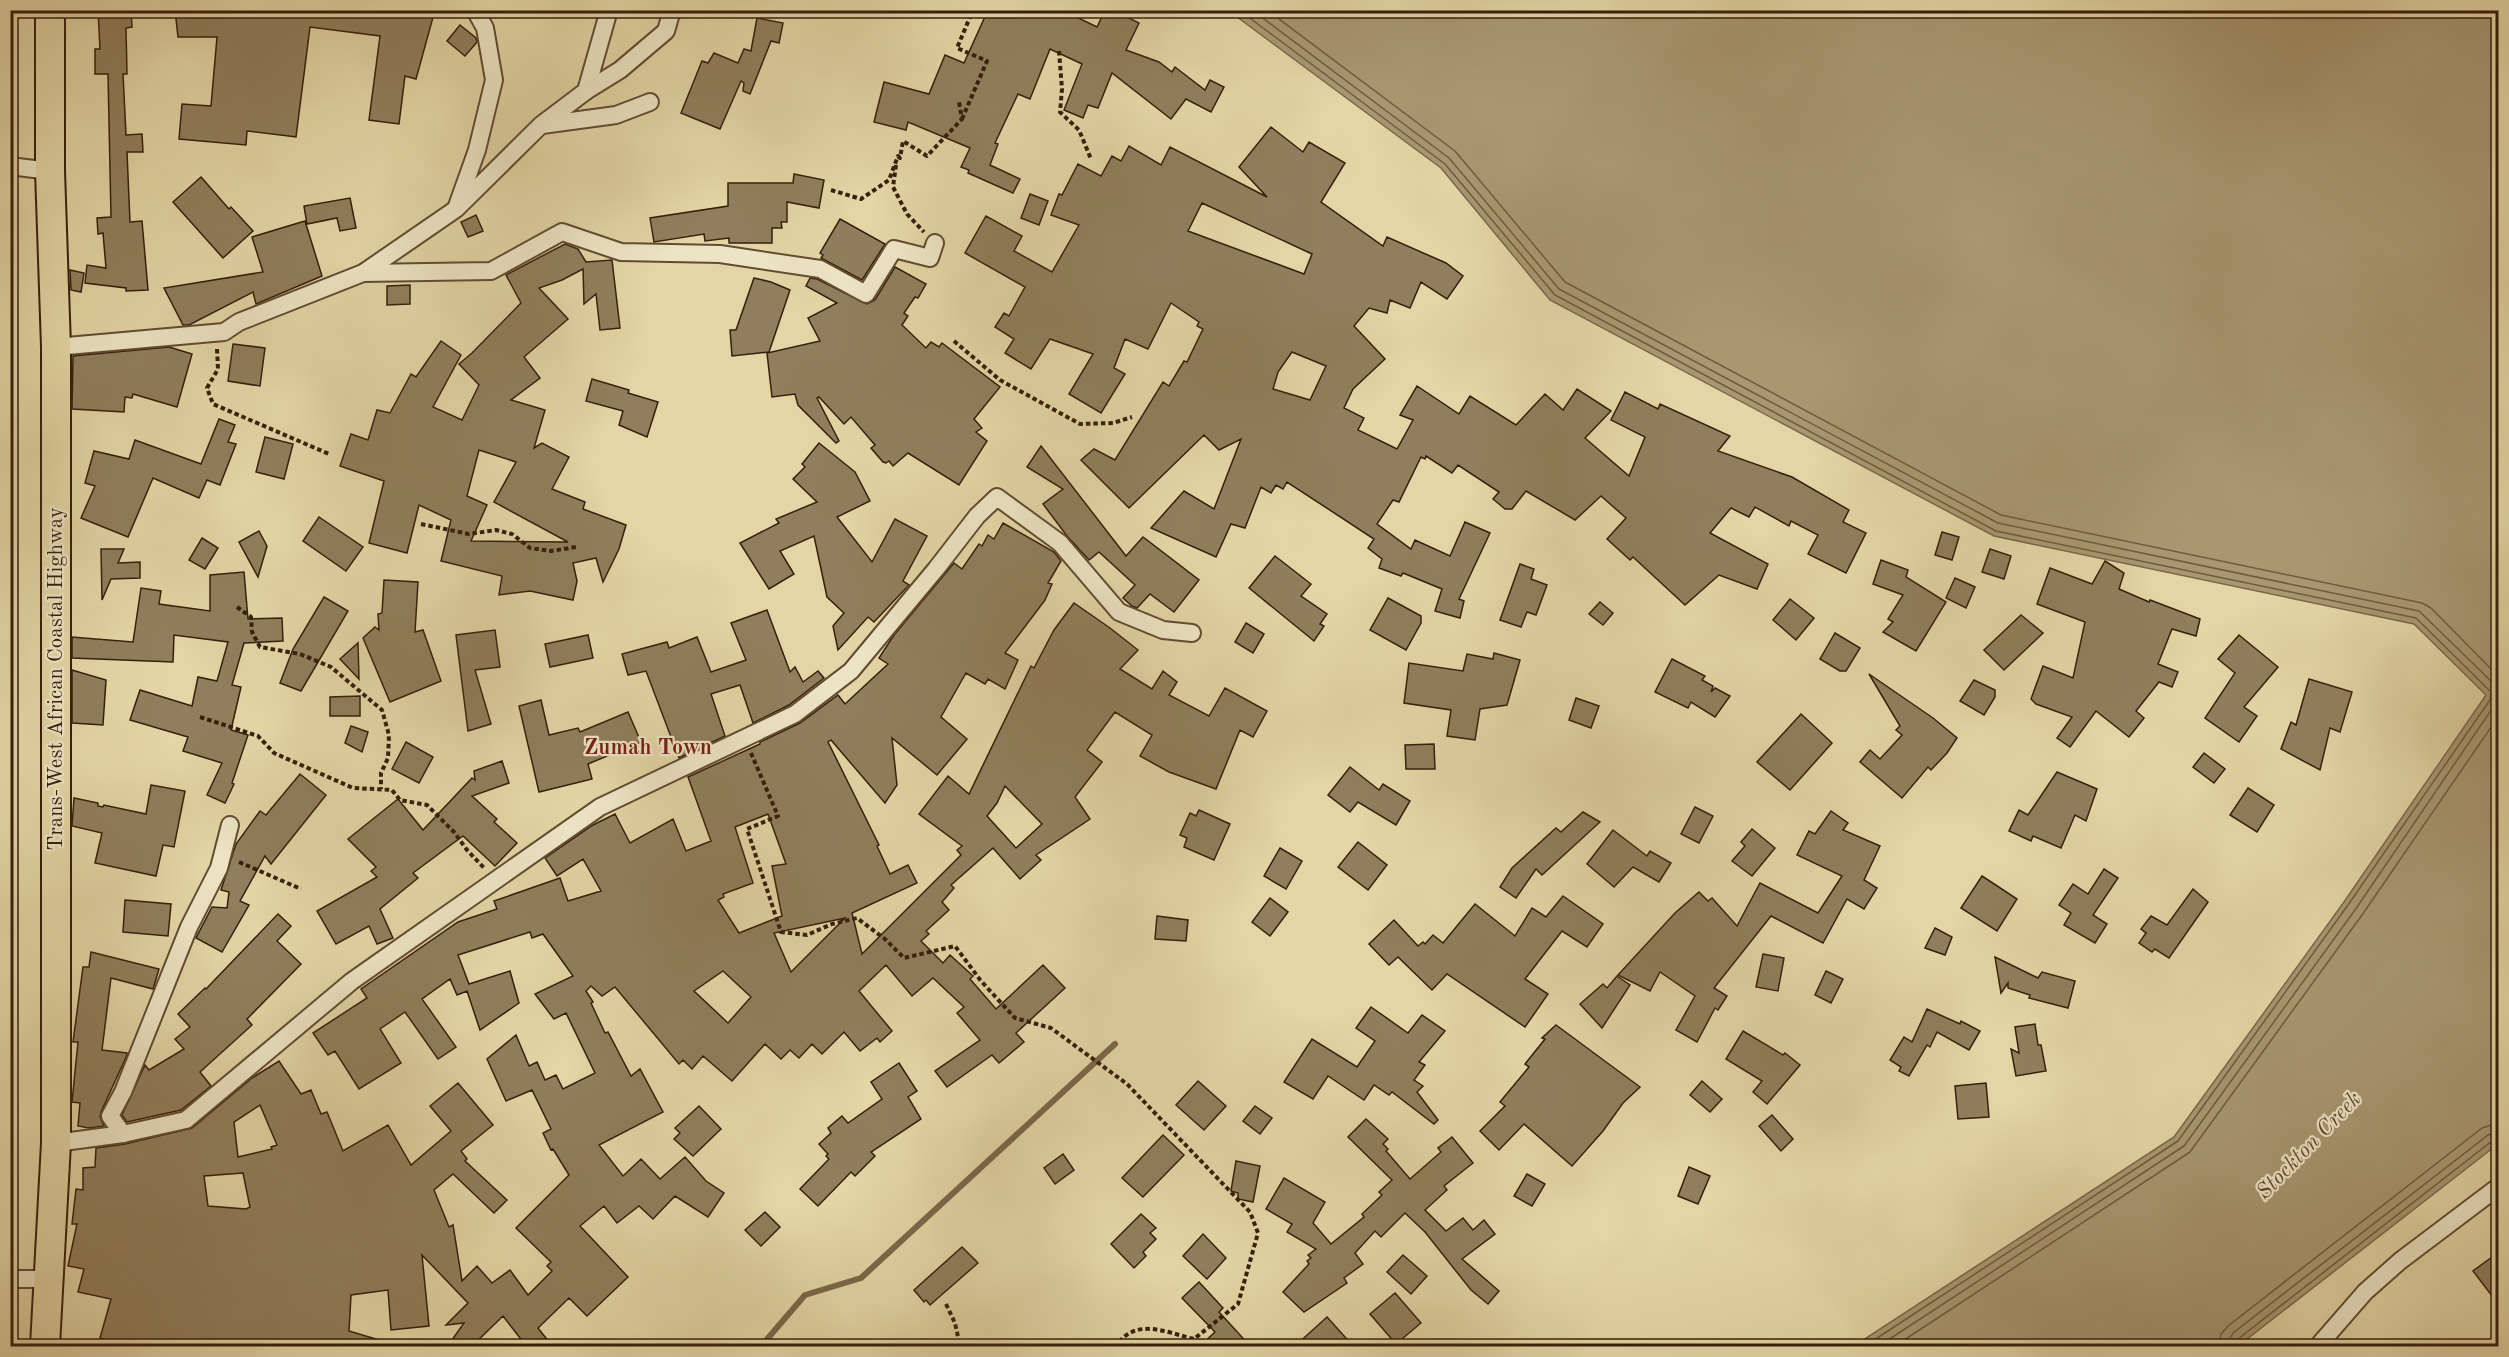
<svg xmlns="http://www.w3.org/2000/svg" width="2509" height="1357" font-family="'Old Standard TT',serif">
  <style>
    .water { fill: #a89771; stroke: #7a6749; stroke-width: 1.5 }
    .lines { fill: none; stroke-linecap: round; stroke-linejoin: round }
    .shore { stroke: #6f5b3e; stroke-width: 1.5 }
    .stream { stroke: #7a6749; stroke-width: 6 }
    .building { fill: #907e5c; stroke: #361f0c; stroke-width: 1.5; fill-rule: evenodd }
    .minor-casing { stroke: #614c32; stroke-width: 20 }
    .trunk-casing { stroke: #361f0c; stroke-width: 32 }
    .path { stroke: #361f0c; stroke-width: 4; stroke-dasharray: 4.5 3; stroke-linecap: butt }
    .minor { stroke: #ede4c4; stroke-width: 16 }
    .trunk { stroke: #e3d5a5; stroke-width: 28 }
    .labels { text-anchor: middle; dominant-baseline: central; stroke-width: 4.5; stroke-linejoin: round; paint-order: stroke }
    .street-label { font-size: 21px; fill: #361f0c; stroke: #ede4c4 }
    .neighbourhood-label { font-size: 22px; font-weight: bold; fill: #7a1f14; stroke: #ede4c4 }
    .water-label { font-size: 22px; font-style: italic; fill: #5e492f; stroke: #ede4c4 }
  </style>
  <rect width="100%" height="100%" fill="#e3d5a5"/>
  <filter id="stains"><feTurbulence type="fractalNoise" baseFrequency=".00333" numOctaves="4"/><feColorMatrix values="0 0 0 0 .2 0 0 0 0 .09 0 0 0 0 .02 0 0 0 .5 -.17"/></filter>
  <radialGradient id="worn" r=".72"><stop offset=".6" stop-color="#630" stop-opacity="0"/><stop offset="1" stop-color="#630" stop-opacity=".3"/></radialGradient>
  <path class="water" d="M1229 11H2498V1144L2238 1346H1854L2174 1137 2344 902 2486 695 2414 624 1994 536 1550 300 1441 168Z"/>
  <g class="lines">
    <g class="shore">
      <path d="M1239 10 1445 164 1555 295 1996 531 2416 618 2491 692 2490 700 2348 905 2178 1141 1865 1346"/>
      <path d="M1252 10 1449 158 1559 289 1998 523 2419 611 2495 685 2498 692"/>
      <path d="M1267 10 1455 151 1565 282 2001 515 2422 603 2431 608 2498 676"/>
      <path d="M1879 1346 2184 1146 2355 910 2498 700"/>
      <path d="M1895 1346 2190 1152 2362 915 2498 717"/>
      <path d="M2219 1346 2221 1334 2228 1326 2482 1128 2498 1123"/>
      <path d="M2228 1346 2229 1340 2233 1333 2488 1135 2498 1132"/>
      <path d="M2235 1346 2238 1339 2492 1141 2498 1140"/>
    </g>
    <path class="stream" d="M755 1346 762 1345 805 1295 861 1278 1115 1044"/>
  </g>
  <g class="building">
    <path d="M98 10H131L132 27 126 28 127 74H123L126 135 142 134 143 152H127L130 222 142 221 148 290 126 291V288L85 283 87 265 106 268 103 233 98 234 97 218 111 217 108 74H95V49H100Z"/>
    <path d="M175 10H435L416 79 405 76 399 124 369 120 380 36 310 27 296 137 247 131 246 145 179 139 182 104 211 106 217 37H178Z"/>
    <path d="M988 10H1062L1097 27 1105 10H1113L1139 23 1126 50 1159 62 1172 72 1175 67 1205 90 1210 80 1224 87 1211 112 1186 99 1171 119 1112 73 1098 108 1088 105 1083 118 1064 110 1082 64 1050 49 1030 99 1018 94 995 143 998 144 990 165 1020 179 1013 193 968 173 969 170 961 167 970 148 908 122 906 130 874 122 884 82 929 94 945 55 964 63Z"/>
    <path d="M757 18 783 23 779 43 771 41 750 94 743 91 744 83 741 81 720 129 681 113 702 61 708 63 714 53 738 63 744 49 751 51Z"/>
    <path d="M460 25 476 38 477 42 465 56 447 41Z"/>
    <path d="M1271 127 1303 152 1309 142 1345 163 1321 202 1383 246 1387 237 1446 263 1463 276 1447 299 1421 282 1410 308 1390 300 1387 313 1369 308 1354 326 1385 359 1353 389 1344 408 1364 418 1358 430 1397 449 1413 420 1400 415 1417 386 1459 414 1470 396 1516 425 1545 394 1563 410 1577 389 1611 411 1585 438 1629 476 1645 437 1611 420 1625 392 1658 409 1660 404 1730 436 1718 451 1792 477 1849 510 1843 522 1866 533 1846 573 1808 554 1818 535 1791 521 1789 526 1755 507 1749 517 1731 508 1710 533 1768 564 1757 589 1719 575 1685 605 1633 557 1630 560 1607 539 1626 518 1601 496 1575 520 1526 491 1512 509H1505L1493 499 1499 492 1458 465 1452 473 1426 456 1425 459 1421 457 1399 502 1393 500 1377 524 1411 549 1415 540 1450 556 1465 522 1490 533 1459 599 1464 601 1460 618 1435 611 1442 589 1403 573 1401 576 1379 568 1382 559 1368 548 1374 539 1287 482 1283 489 1276 485 1271 493 1261 487 1245 528 1231 524 1216 557 1151 528 1184 491 1214 509 1241 439 1219 450 1204 435 1129 508 1081 460 1094 449 1115 460 1163 382 1169 386 1184 361 1187 362 1203 329 1197 326 1199 322 1171 303 1148 349 1125 339 1114 368 1125 374 1101 413 1069 394 1093 354 1050 339 1031 369 1005 353 1014 339 995 327 1004 313 1009 316 1025 287 965 253 986 216 1022 236 1014 251 1052 272 1079 225 1051 215 1059 194 1062 195 1078 164 1101 176 1112 156 1121 161 1129 146 1161 165 1170 147 1267 197 1239 167ZM1202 203 1312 254 1304 274 1188 231ZM1292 352 1326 366 1310 400 1273 389 1278 372Z"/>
    <path d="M794 174 824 180 819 208 787 202V222H781L782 228H772V243H729V238L705 241 704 234 654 242 650 218 728 206V183H793Z"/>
    <path d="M201 177 229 209 231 207 253 231 223 258 173 202Z"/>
    <path d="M1030 194 1048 201 1039 225 1021 218Z"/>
    <path d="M350 198 356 228 340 231 337 218 307 224 304 206Z"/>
    <path d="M476 215 483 231 468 237 461 222Z"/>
    <path d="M840 219 885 244 862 280 821 258 823 255 820 253Z"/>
    <path d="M305 221 322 276 256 304 253 292 189 325H183L164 288 263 272 252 237Z"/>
    <path d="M565 244 578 249 586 262 612 260 620 328 600 330 596 294 584 304 583 269 562 280 539 288 568 319 524 357 540 378 511 400 545 410 534 448 542 443 569 457 552 489 585 502 583 509 626 525 619 549 603 582 596 558 573 563 577 581 573 600 530 591 499 595 502 576 441 561 451 520 419 505 407 553 369 543 384 481 340 466 351 434 368 440 377 410 390 413 411 374 416 377 441 341 461 355 433 407 462 420 479 385 459 364 472 353 521 303 506 275ZM479 450 516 462 494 502 568 542 471 541 487 505 467 496Z"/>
    <path d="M895 267 926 284 918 298 915 297 904 313 908 316 902 325 926 348 931 342 939 347 942 343 1000 387 974 419 982 428 976 432 987 441 959 485 908 453 893 466 889 461 886 463 883 462 871 448 875 445 851 417 844 424 819 397 817 398 839 441 836 443 798 405 795 394 772 397 767 353 820 341 808 318 837 303 806 286 810 278 817 279 867 304 875 300Z"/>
    <path d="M70 270 84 273 81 292 71 290Z"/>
    <path d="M754 278 771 282 790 290 769 352 732 356 730 330H736Z"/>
    <path d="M410 285V304L387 305V286Z"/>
    <path d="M233 344 265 348 260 386 228 381Z"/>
    <path d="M169 347 192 354 177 407 133 394 132 398 125 397 124 412 72 409 73 356Z"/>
    <path d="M592 379 629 390 628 393 658 402 647 437 619 425 623 411 586 401Z"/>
    <path d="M219 419 235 425 228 442 236 444 220 485 207 480 199 498 153 478 128 537 81 518 95 486 85 483 94 451 129 459 135 440 201 464Z"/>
    <path d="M265 437 293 444 284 479 256 472Z"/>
    <path d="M819 443 855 472 870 501 837 517 872 562 895 519 927 536 903 581 909 585 874 622 868 617 838 650 833 626 844 613 827 597 814 536 780 551 794 574 769 589 740 543 779 523 776 519 817 502 793 479 805 467 802 464Z"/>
    <path d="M1041 446 1126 556 1143 537 1199 580 1174 612 1150 594 1137 608 1132 606 1123 598 1135 585 1099 552 1089 560 1067 536 1043 504 1063 489 1027 467Z"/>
    <path d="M319 517 363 547 346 571 303 541Z"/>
    <path d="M1003 523 1054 552 1061 561 1048 583 1052 584 1045 600 1005 653 1018 660 1005 689 988 679 985 684 966 673 941 717 967 739 937 775 892 738 897 785 885 803 831 740 828 742 879 845 877 846 890 874 908 865 917 883 852 913 862 954 961 855 957 850 962 846 919 814 948 776 969 794 1031 666 1034 668 1054 630 1074 603 1110 628 1138 650 1120 669 1152 689 1163 671 1177 682 1169 695 1209 716 1225 688 1267 711 1253 737 1240 730 1216 789 1169 772 1140 756 1152 735 1115 712 1087 750 1102 762 1075 797 1090 819 1036 855 1041 860 1020 879 993 848 951 885 954 888 942 902 949 910 926 931 929 934 921 941 943 963 950 955 973 976 970 979 996 1009 1043 965 1065 988 1016 1033 1024 1042 999 1063 992 1055 947 1087 935 1071 980 1040 957 1013 964 1007 933 978 912 996 886 965 859 991 892 1031 880 1042 877 1038 860 1051 844 1032 822 1054 812 1044 799 1058 790 1050 781 1059 765 1044 732 1081 703 1056 692 1069 683 1060 679 1064 615 987 602 996 591 986 586 991 593 1002 591 1003 605 1033 608 1032 631 1076 640 1069 663 1112 599 1145 623 1176 641 1159 660 1179 685 1157 706 1181 724 1193 708 1217 675 1196 653 1219 639 1206 617 1223 604 1206 580 1226 628 1277 587 1316 569 1298 538 1328 553 1347H527L503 1316 471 1347H447L464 1323 446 1325 468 1303 422 1255 429 1326 391 1330 388 1290 351 1295 349 1331 386 1342 385 1347H127L100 1338 111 1299 78 1292 84 1269 68 1266 77 1224H72L76 1189 83 1190V1168L95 1167 96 1148 125 1144 192 1128 252 1078 279 1061 301 1094 311 1090 321 1114 327 1112 343 1151 388 1125 411 1165 451 1131 430 1106 458 1083 493 1125 461 1151 467 1159 465 1161 507 1200 494 1213 453 1174 434 1190 449 1227 453 1225 462 1281 477 1266 492 1283 510 1270 528 1295 552 1271 547 1266 551 1262 516 1228 569 1175 553 1149 551 1150 543 1133 551 1129 532 1090 506 1101 487 1059 516 1035 529 1066 537 1062 545 1080 556 1075 563 1089 595 1073 566 1013 554 1019 535 994 573 976 543 934 532 938 530 932 458 955 469 984 510 971 519 1003 480 1030 467 991 457 995 450 979 422 999 456 1047 438 1059 405 1012 380 1029 401 1063 359 1089 335 1051 328 1055 313 1033 367 998 361 989 458 922 497 909 494 901 560 878 568 901 601 891 583 859 557 876 545 858 593 825 615 814 630 843 673 819 686 851 711 841 688 777 760 744V742L800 723 838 695 845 704 888 664 879 658 894 635 954 563 962 569 979 544 982 546 988 535 994 539ZM1005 786 1042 824 1016 848 987 816 997 803ZM768 814 786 864 772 866 782 916 739 933 718 900 724 897 723 894 753 883 735 827ZM845 918 791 972 774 933ZM723 971 751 997 728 1023 694 991ZM260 1105 277 1145 271 1147 272 1149 238 1157 234 1122ZM243 1173 250 1207 246 1209 208 1206 204 1176Z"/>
    <path d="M259 531 267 546 258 577 239 542Z"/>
    <path d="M1942 532 1959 537 1952 560 1935 555Z"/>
    <path d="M202 538 218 548 205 569 189 560Z"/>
    <path d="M101 549H124L118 563 140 562V578L111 579 102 600Z"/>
    <path d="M1990 549 2011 556 2004 579 1982 572Z"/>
    <path d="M1275 556 1311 584 1301 596 1327 614 1320 624 1324 626 1314 641 1249 588Z"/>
    <path d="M1881 560 1908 570 1906 577 1946 602 1916 651 1883 632 1893 622 1888 619 1903 595 1873 584Z"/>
    <path d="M2105 561 2124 573 2119 589 2149 602 2150 600 2200 619 2196 636 2172 629 2158 664 2178 672 2172 687 2159 682 2136 711 2144 718 2129 737 2096 711 2070 747 2057 738 2072 717 2036 704 2031 699 2043 666 2073 678 2085 622 2037 604 2050 568 2092 584Z"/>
    <path d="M1520 564 1534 569 1531 579 1547 585 1536 615 1527 612 1521 627 1500 620Z"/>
    <path d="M244 572 248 619 282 618 283 641 244 643 232 685 241 687 231 730 248 735 232 783 234 784 225 803 207 795 222 763 183 751 188 737 130 720 140 690 192 706 198 677 217 681 228 642 174 635 173 662 72 658V637L133 642 141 588 161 591 159 604 210 611V575Z"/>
    <path d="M1955 578 1975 587 1966 608 1946 598Z"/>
    <path d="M384 580 418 582 415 632 423 630 441 681 390 702 363 638 375 627 379 630 378 614 382 613Z"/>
    <path d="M324 597 348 611 301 691 280 683 293 649Z"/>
    <path d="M1388 598 1421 616V623L1406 650 1370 630Z"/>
    <path d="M1790 599 1814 618 1796 640 1773 620Z"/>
    <path d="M1600 602 1613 613 1603 625 1589 614Z"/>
    <path d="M767 610 790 672 795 667 803 682 818 671 824 678 789 705 753 723 740 685 711 694 725 736 679 758 646 671 628 675 622 654 667 642 669 648 697 637 711 672 746 660 731 623Z"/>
    <path d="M2021 615 2043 633 2004 670 1984 650Z"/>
    <path d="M1246 623 1264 634 1253 653 1235 642Z"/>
    <path d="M495 630 500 667 475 670 491 724 468 731 456 635Z"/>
    <path d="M1835 633 1860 648 1846 671H1840L1820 659Z"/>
    <path d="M588 635 593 658 550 667 545 644Z"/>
    <path d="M2239 635 2278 667 2244 707 2257 716 2239 742 2205 718 2235 673 2218 659Z"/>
    <path d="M358 643 359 679 340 659Z"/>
    <path d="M1494 653 1520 660 1507 705 1480 709 1475 740 1447 736 1451 710 1404 703 1409 663 1463 671 1467 654 1493 659Z"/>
    <path d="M1672 659 1705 676 1702 680 1713 686 1711 692 1715 688 1730 696 1715 717 1691 702 1688 708 1655 692Z"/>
    <path d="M72 670 106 680 103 725 72 723Z"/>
    <path d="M1869 674 1933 718 1957 738 1947 753 1931 770 1928 767 1902 798 1860 762 1870 750 1880 759 1902 735 1896 730 1900 726Z"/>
    <path d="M2309 679 2352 692 2340 732 2330 728 2320 770 2281 749 2291 722 2296 725Z"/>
    <path d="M1974 680 1995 690V697L1984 715 1960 701Z"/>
    <path d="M360 696V716H330V697Z"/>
    <path d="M1576 698 1599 706 1591 728 1569 720Z"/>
    <path d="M541 700 549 735 578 728 580 732 628 712 641 742 588 764 592 779 539 792 519 706Z"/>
    <path d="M1801 714 1832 743 1790 790 1757 762Z"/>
    <path d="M351 726 368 732 362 752 345 743Z"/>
    <path d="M406 742 433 757 419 783 392 769Z"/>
    <path d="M1434 744 1435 769H1406L1405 745Z"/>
    <path d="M2204 753 2225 769 2214 783 2193 767Z"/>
    <path d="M502 761 509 783 472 796 497 819 494 822 517 843 495 866 463 836 413 873 418 878 380 909 393 938 377 944 369 926 336 944 317 911 377 877 371 871 376 867 348 839 398 799 423 830 472 778 475 780 474 771Z"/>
    <path d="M1350 767 1379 790 1383 784 1410 801 1396 825 1358 802 1350 812 1328 795Z"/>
    <path d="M2057 772 2097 789 2086 821 2075 815 2061 848 2033 836 2031 841 2009 831 2019 810 2028 815Z"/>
    <path d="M300 774 326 795 271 864 265 856 240 901 249 905 222 952 196 938 212 907 227 908 229 892 221 890 236 844 260 811 266 815Z"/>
    <path d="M151 785 185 791 174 847 163 845 156 876 95 863 102 833 72 826 74 798 98 803V806L103 807 104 805 146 814Z"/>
    <path d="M2248 788 2274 805 2257 832 2230 815Z"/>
    <path d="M1695 807 1713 816 1699 843 1681 834Z"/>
    <path d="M1199 810 1230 824 1214 860 1184 847 1187 838 1180 835 1190 813 1196 816Z"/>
    <path d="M1831 811 1848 823 1843 830 1880 846 1864 880 1877 888 1864 909 1847 899 1823 943 1771 916 1714 988 1727 996 1718 1010 1715 1008 1697 1042 1676 1030 1695 996 1660 972 1650 991 1618 975 1675 913 1699 892 1708 901 1712 898 1737 926 1760 883 1818 913 1842 876 1797 855 1809 831 1815 834Z"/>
    <path d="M1583 812 1600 822 1542 875 1536 869 1516 898 1500 887 1512 868 1556 828 1561 832Z"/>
    <path d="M1752 829 1775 848 1752 876 1732 861 1745 846 1741 842Z"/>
    <path d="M1613 830 1647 856 1650 851 1671 863 1659 882 1633 867 1614 887 1587 864Z"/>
    <path d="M1358 842 1387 865 1368 890 1338 867Z"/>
    <path d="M1280 848 1302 861 1286 889 1264 876Z"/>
    <path d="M2104 869 2118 878 2093 915 2107 924 2095 943 2064 925 2071 913 2059 905 2073 884 2088 894Z"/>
    <path d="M1982 876 2017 899 1997 931 1961 908Z"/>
    <path d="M2193 889 2208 902 2169 958 2155 949 2152 952 2139 943 2146 933 2141 929 2151 916 2167 925Z"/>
    <path d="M1563 896 1603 924 1587 947 1562 931 1525 979 1548 994 1525 1027 1447 974 1432 990 1398 957 1389 965 1369 944 1394 920 1418 946 1423 942 1425 944 1433 935 1443 943 1475 904 1515 936 1532 908 1546 917Z"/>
    <path d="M1270 898 1288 912 1270 936 1252 922Z"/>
    <path d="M125 900 171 904 168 936 123 932Z"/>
    <path d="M278 914 291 926 277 941 301 964 247 1019 252 1025 200 1072 211 1086 181 1110 127 1122 122 1115 145 1065 149 1070 184 1049 175 1039 190 1027 178 1014 205 988 206 989Z"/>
    <path d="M1157 916 1188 920 1186 941 1155 939Z"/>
    <path d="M1935 928 1952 937 1945 955 1925 948Z"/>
    <path d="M91 952 159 969 153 989 111 978 102 1050 127 1053V1055L101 1112 100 1117 104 1126 89 1128 78 1126 80 1103 72 1102 78 1042H73L83 967H89Z"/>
    <path d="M1763 954 1784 958 1778 991 1756 987Z"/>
    <path d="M1995 957 2038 978 2042 972 2075 981 2068 1008 2029 998 2030 995 2008 988V983L2001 993Z"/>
    <path d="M1826 971 1843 979 1831 1003 1815 995Z"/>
    <path d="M1617 976 1630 985 1602 1028 1580 1004 1603 984 1607 988Z"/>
    <path d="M1371 1007 1408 1033 1422 1015 1445 1031 1419 1062 1425 1065 1414 1080 1423 1086 1417 1092 1438 1120 1434 1124 1392 1092 1389 1095 1374 1085 1364 1100 1328 1076 1313 1099 1284 1082 1312 1039 1357 1067 1375 1041 1356 1028Z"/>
    <path d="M1927 1009 1960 1024 1961 1021 1980 1031 1969 1050 1937 1032 1930 1047 1927 1045 1909 1076 1899 1071 1901 1067 1890 1060 1904 1037 1912 1042Z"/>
    <path d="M2035 1024 2038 1045H2041L2046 1071 2016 1076 2011 1049 2019 1053 2015 1027Z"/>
    <path d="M1556 1025 1640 1087 1623 1103 1603 1131 1572 1166 1524 1124 1499 1150 1480 1131 1505 1106 1500 1102 1529 1067 1525 1064 1545 1039 1542 1038Z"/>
    <path d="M1743 1031 1783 1055 1785 1053 1800 1065 1767 1104 1753 1092 1762 1081 1726 1059Z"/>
    <path d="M899 1063 917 1091 908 1097 921 1119 871 1152 875 1156 855 1176 851 1172 818 1206 800 1189 829 1159 826 1156 828 1154 819 1144 831 1133 828 1128 842 1116 848 1123 882 1099 871 1082Z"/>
    <path d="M1198 1081 1226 1106 1204 1130 1176 1105Z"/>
    <path d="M1702 1081 1722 1099 1710 1112 1690 1095Z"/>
    <path d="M1986 1083 1989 1117 1958 1119 1955 1086Z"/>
    <path d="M699 1106 721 1129 693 1156 674 1139 680 1133 675 1128Z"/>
    <path d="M1255 1106 1272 1118 1260 1134 1243 1121Z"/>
    <path d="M1772 1115 1793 1139 1781 1151 1759 1126Z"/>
    <path d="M1366 1119 1388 1139 1383 1144 1388 1149 1386 1151 1410 1179 1441 1152 1438 1148 1452 1137 1473 1163 1444 1186 1447 1190 1425 1210 1446 1231 1463 1218 1473 1230 1484 1220 1495 1234 1462 1259 1499 1291 1488 1304 1471 1290 1425 1232 1405 1213 1381 1237 1375 1231 1355 1253 1363 1264 1344 1278 1347 1283 1304 1312 1283 1292 1309 1264 1307 1261 1311 1258 1308 1255 1316 1249 1287 1232 1292 1224 1266 1209 1284 1178 1325 1202 1313 1223 1331 1244 1364 1217 1362 1214 1382 1195 1379 1192 1392 1180 1348 1137Z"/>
    <path d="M1163 1135 1184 1155 1143 1197 1122 1178Z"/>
    <path d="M1063 1154 1074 1170 1055 1184 1044 1168Z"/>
    <path d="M1236 1161 1260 1166 1253 1202 1238 1199V1193L1231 1191Z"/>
    <path d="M1689 1167 1710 1176 1698 1204 1678 1196Z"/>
    <path d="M1527 1174 1545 1184 1532 1206 1514 1196Z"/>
    <path d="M765 1212 780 1227 761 1246 745 1230Z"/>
    <path d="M1141 1214 1156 1228 1150 1233 1156 1239 1143 1252 1146 1256 1134 1268 1111 1244Z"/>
    <path d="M1203 1234 1226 1258 1207 1279 1183 1256Z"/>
    <path d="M962 1247 978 1263 930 1305 926 1300 924 1302 914 1290Z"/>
    <path d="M2499 1252V1305L2473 1271Z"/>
    <path d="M1403 1255 1427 1276 1411 1294 1387 1272Z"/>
    <path d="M1199 1282 1223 1308 1219 1312 1251 1347H1199L1215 1332 1182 1298Z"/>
    <path d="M1395 1293 1421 1323 1396 1344 1370 1314Z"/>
    <path d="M1327 1317 1354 1347H1294Z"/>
  </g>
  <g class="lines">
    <defs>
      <g id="minor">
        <path d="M586 91 620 70 666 31 672 10"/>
        <path d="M542 125 616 115 650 102"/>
        <path d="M10 166 50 171"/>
        <path d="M457 206 477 150 494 80 485 28 475 10"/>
        <path d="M363 273 491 271 562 232 621 252 720 254 820 269 866 294 894 249 930 258 935 243"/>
        <path d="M56 347 224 332 239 322 363 273 456 209 541 125 586 91 609 10"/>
        <path d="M123 1134 110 1116 123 1092 189 927 219 868 230 825"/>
        <path d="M56 1143 123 1134 186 1120 352 981 600 807 795 714 851 671 936 569 977 516 997 497 1060 543 1119 612 1163 630 1192 633"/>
        <path d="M10 1279H49"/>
        <path d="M2318 1346 2365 1292 2400 1261 2498 1187"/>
      </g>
      <path id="trunk" d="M45 1346 56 1143V347L50 171V10"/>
    </defs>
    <use href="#minor" class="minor-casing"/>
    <use href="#trunk" class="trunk-casing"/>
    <g class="path">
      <path d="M1059 51 1062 89 1060 112 1079 130 1091 159"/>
      <path d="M962 119 987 61 957 48 973 10"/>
      <path d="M896 165 893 187 907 214 924 232"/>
      <path d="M831 190 861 199 889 180 898 156 900 158 903 141 927 156 962 119 959 102"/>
      <path d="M954 341 1000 380 1080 424 1113 423 1132 417"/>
      <path d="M217 349 218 369 207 388 213 404 329 454"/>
      <path d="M421 524 469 534 496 530 512 534 530 548 551 551 576 547"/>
      <path d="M237 607 251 617 252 632 260 647 300 654 331 667 382 710 389 735 388 758 381 773V789"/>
      <path d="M200 717 258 736 274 753 353 788 392 790 400 800 427 805 454 832 467 850 485 869"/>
      <path d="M751 753 778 816 747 829 781 932 807 935 832 924 857 918 885 939 904 958 955 946 981 981 1015 1018 1051 1028 1127 1084 1250 1212 1258 1233 1238 1304 1194 1339C1165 1332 1136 1317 1116 1346"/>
      <path d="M239 862 301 889"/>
      <path d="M946 1304 955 1323 960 1346"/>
    </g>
    <use href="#minor" class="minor"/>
    <use href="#trunk" class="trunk"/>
  </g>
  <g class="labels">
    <g class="street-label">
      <text transform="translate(56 679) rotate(-90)">Trans-West African Coastal Highway</text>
    </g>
    <g class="neighbourhood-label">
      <text x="648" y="748">Zumah Town</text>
    </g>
    <g class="water-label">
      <text transform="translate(2309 1146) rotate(-46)">Stockton Creek</text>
    </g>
  </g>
  <rect width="2509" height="1357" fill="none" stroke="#e3d5a5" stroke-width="36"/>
  <rect x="12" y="12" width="2485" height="1333" fill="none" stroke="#361f0c" stroke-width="3"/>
  <rect x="18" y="18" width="2473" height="1321" fill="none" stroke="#361f0c" stroke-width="1.5"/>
  <rect width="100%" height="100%" filter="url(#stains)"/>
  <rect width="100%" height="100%" fill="url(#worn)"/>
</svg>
